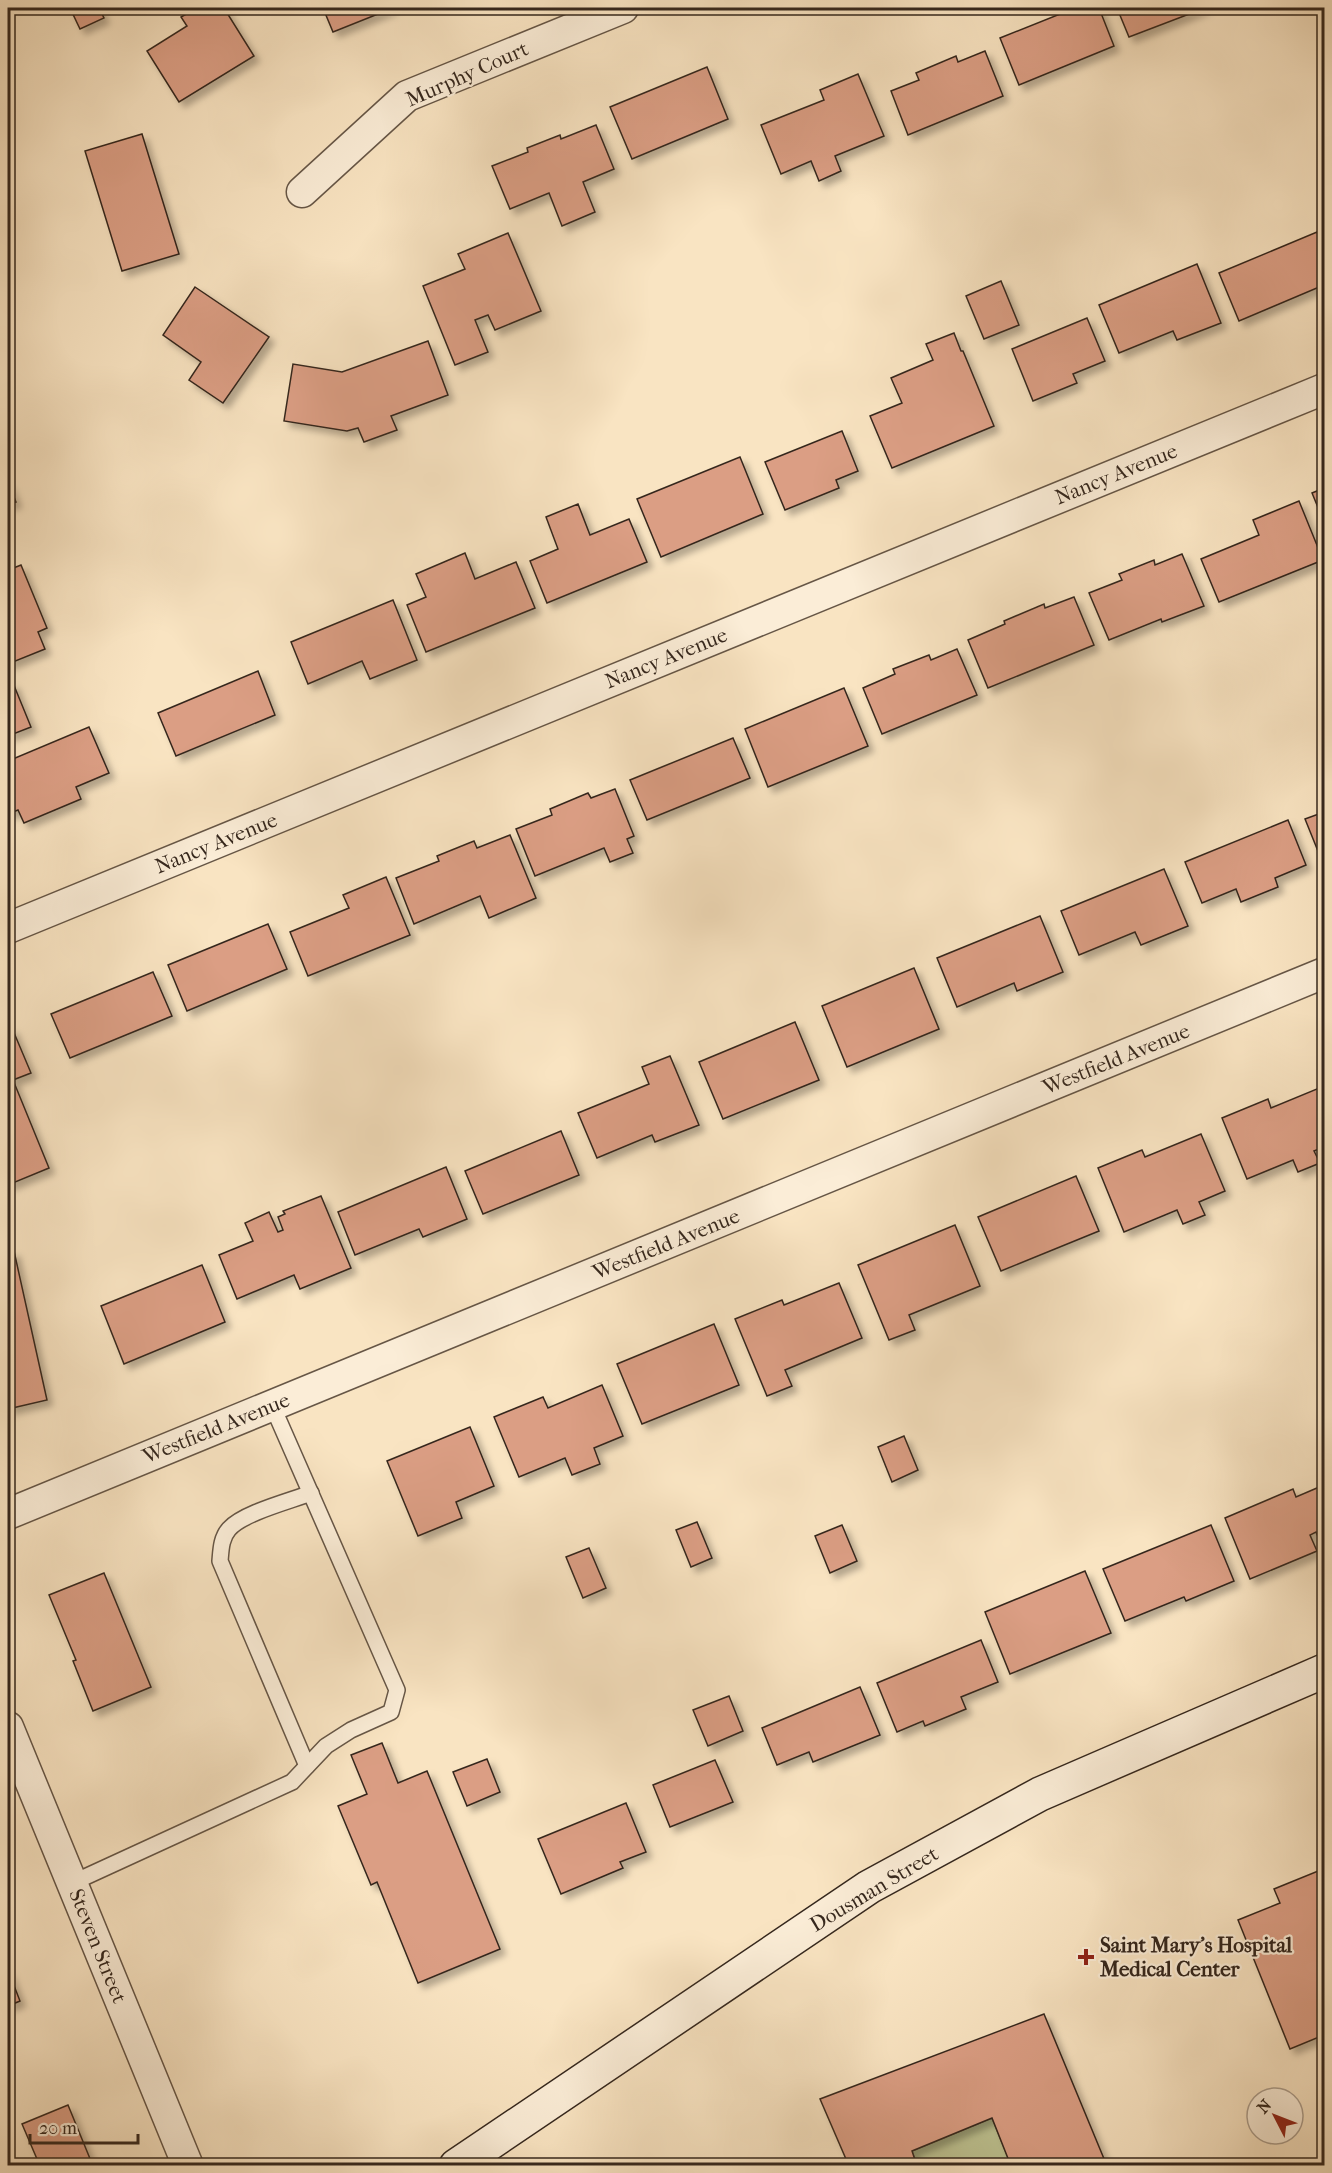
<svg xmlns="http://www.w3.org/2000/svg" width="1332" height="2173" font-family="'IM FELL French Canon',serif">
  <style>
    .green { fill: #bec493; stroke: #7a7658; stroke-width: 1.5 }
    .building { fill: #db9e84; stroke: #35271d; stroke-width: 1.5; filter: url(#shadow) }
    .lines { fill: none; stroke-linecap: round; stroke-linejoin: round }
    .lane-casing { stroke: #665646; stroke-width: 18 }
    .street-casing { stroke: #665646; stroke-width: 33 }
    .secondary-casing { stroke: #35271d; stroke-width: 36 }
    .lane { stroke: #fbedd7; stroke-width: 15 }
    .street { stroke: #fbedd7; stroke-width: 30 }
    .secondary { stroke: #fbedd7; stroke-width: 33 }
    .poi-dot { fill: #8f2418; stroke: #fbedd7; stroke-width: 2 }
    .labels { text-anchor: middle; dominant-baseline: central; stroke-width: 4.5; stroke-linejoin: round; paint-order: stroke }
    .street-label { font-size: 21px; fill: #35271d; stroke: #fbedd7 }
    .poi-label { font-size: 21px; font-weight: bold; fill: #35271d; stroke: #fbedd7; text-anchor: start }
  </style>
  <defs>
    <filter id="shadow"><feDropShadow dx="5.5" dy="5.5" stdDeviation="3" flood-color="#0004"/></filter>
  </defs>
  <rect width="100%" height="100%" fill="#f9e4c2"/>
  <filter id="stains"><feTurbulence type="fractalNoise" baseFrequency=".00333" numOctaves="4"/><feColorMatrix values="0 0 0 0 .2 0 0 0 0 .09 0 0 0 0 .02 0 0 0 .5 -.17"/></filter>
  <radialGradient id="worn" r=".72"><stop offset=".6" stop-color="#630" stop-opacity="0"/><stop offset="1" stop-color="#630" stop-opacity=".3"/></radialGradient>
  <path class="green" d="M992 2118 1011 2165H917L912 2151Z"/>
  <g class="building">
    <path d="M70 8H99L104 18 80 29Z"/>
    <path d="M197 8H224L254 56 179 102 147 51 187 26 181 17Z"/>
    <path d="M323 8H393L333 32Z"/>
    <path d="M1075 8H1099L1114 46 1019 85 1000 38Z"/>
    <path d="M1117 8H1205L1129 37Z"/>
    <path d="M985 51 1003 96 908 135 891 91 919 80 916 73 956 56 958 62Z"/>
    <path d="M707 67 728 119 632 159 610 107Z"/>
    <path d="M858 74 884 136 835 156 841 171 819 181 811 161 781 174 761 125 824 100 820 90Z"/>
    <path d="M596 125 614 169 583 182 595 212 562 226 549 193 510 209 492 166 528 152 527 148 560 135 561 139Z"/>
    <path d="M142 134 179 254 122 271 85 151Z"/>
    <path d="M1317 232 1324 250V285L1239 321 1219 273Z"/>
    <path d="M508 233 541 311 495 330 488 315 475 320 488 352 455 365 423 286 465 269 458 254Z"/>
    <path d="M1197 264 1221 323 1177 340 1173 331 1119 353 1099 305Z"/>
    <path d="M1001 281 1019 325 984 339 966 296Z"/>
    <path d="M195 287 269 337 223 403 189 380 201 362 163 335Z"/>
    <path d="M1087 318 1105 361 1073 374 1077 383 1033 401 1012 349Z"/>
    <path d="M954 333 961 351H963L994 426 892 468 870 416 902 403 891 378 933 360 926 344Z"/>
    <path d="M428 341 448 395 391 416 397 430 364 442 358 428 347 431 284 421 293 364 342 372Z"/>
    <path d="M842 431 858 471 836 480 839 488 785 510 765 462Z"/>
    <path d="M740 457 763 514 661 557 637 499Z"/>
    <path d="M8 482 16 502 8 505Z"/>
    <path d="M1324 488V522L1312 493Z"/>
    <path d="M1299 501 1323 560 1219 602 1201 559 1259 535 1253 520Z"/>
    <path d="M578 504 590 535 629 519 647 562 547 603 530 561 558 549 546 517Z"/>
    <path d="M465 553 475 579 516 562 535 608 426 652 407 605 426 597 416 574Z"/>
    <path d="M1182 554 1204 606 1162 622 1161 619 1109 640 1089 593 1122 580 1119 574 1154 560 1155 565Z"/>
    <path d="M8 562 11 569 21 565 47 628 38 632 45 649 8 664Z"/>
    <path d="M1074 597 1094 645 988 688 968 640 1005 624 1004 621 1044 604 1045 608Z"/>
    <path d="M393 600 417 660 370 679 362 661 308 684 291 642Z"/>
    <path d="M957 649 977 695 882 734 863 688 895 674 893 669 929 655 931 660Z"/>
    <path d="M258 671 275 715 176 756 158 713Z"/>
    <path d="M13 683 31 727 8 736V685Z"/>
    <path d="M844 688 868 746 768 787 745 729Z"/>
    <path d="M89 727 109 773 76 787 81 799 24 823 18 810 8 814V761Z"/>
    <path d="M733 738 750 778 647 820 630 780Z"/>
    <path d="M615 789 634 836 627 839 633 853 610 862 604 848 535 876 516 829 552 815 550 809 588 793 591 798Z"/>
    <path d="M1324 812V866L1305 819Z"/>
    <path d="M1288 820 1306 865 1275 878 1278 887 1241 902 1236 889 1202 903 1185 862Z"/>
    <path d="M510 835 536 898 489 918 480 896 414 924 396 878 439 861 437 856 474 841 477 848Z"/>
    <path d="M1164 869 1188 926 1141 945 1135 932 1079 955 1061 911Z"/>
    <path d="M386 877 410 935 308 976 290 932 349 908 343 895Z"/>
    <path d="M1040 916 1063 972 1017 991 1014 983 957 1007 937 958Z"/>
    <path d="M268 924 287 969 187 1011 168 965Z"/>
    <path d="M914 968 939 1029 847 1067 822 1006Z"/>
    <path d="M153 972 172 1016 70 1058 51 1014Z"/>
    <path d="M795 1022 819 1080 723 1119 699 1062Z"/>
    <path d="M12 1028 31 1073 13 1080 49 1168 8 1185V1030Z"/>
    <path d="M670 1056 699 1125 655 1142 652 1135 597 1158 578 1113 649 1084 642 1067Z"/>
    <path d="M1324 1086V1147L1314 1151 1320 1163 1298 1172 1293 1160 1247 1179 1222 1118 1268 1099 1271 1108Z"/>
    <path d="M561 1131 579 1175 483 1214 465 1171Z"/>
    <path d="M1201 1134 1225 1191 1199 1202 1205 1215 1183 1224 1177 1210 1124 1232 1098 1168 1142 1150 1145 1157Z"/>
    <path d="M446 1167 467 1219 423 1237 419 1229 355 1255 338 1212Z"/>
    <path d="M1076 1176 1099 1231 1001 1271 978 1217Z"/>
    <path d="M321 1196 351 1268 300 1289 294 1275 237 1299 219 1255 253 1241 245 1223 269 1212 278 1232 283 1230 278 1217 285 1214 283 1211Z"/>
    <path d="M955 1225 980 1286 909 1315 915 1330 889 1340 858 1265Z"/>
    <path d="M14 1251 47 1400 8 1409V1253Z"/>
    <path d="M202 1265 225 1322 124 1364 101 1306Z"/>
    <path d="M839 1283 862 1338 785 1370 792 1386 767 1396 735 1319 782 1300 784 1305Z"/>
    <path d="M714 1324 739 1385 642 1424 617 1364Z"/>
    <path d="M602 1385 623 1436 594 1448 600 1464 572 1475 565 1458 519 1477 494 1417 543 1397 548 1408Z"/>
    <path d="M470 1427 494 1486 456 1502 462 1518 418 1536 387 1461Z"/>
    <path d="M904 1436 918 1470 892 1482 878 1447Z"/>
    <path d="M1324 1485V1537L1319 1539 1316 1532 1310 1535 1317 1551 1250 1579 1225 1518 1293 1489 1296 1497Z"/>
    <path d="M697 1522 712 1558 691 1567 676 1530Z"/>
    <path d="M842 1525 857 1561 830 1573 815 1536Z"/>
    <path d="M1211 1525 1234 1581 1186 1601 1184 1597 1125 1621 1103 1569Z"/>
    <path d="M589 1548 606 1588 583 1598 566 1557Z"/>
    <path d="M1085 1571 1111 1633 1010 1674 985 1612Z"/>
    <path d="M104 1573 151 1687 93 1711 73 1661 76 1660 49 1595Z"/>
    <path d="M981 1640 998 1682 961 1697 966 1709 925 1726 923 1721 897 1732 877 1683Z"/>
    <path d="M860 1687 880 1735 813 1762 809 1752 777 1765 762 1728Z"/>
    <path d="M729 1696 743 1731 708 1746 693 1710Z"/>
    <path d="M382 1743 398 1783 427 1771 500 1949 418 1983 377 1882 371 1885 338 1806 367 1794 351 1755Z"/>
    <path d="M487 1759 500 1792 467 1806 453 1772Z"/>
    <path d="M715 1760 733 1802 670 1827 653 1785Z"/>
    <path d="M626 1803 646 1852 620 1862 623 1868 561 1894 538 1839Z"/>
    <path d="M1323 1869 1324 1873V2035L1290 2049 1238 1920 1280 1903 1274 1889Z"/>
    <path d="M8 1970 20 2001 8 2006Z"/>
    <path d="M1044 2014 1107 2166H1011L992 2118 912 2151 917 2166H849L820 2099Z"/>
    <path d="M68 2105 93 2166H40L22 2124Z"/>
  </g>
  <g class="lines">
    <defs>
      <g id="lane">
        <path d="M307 1766 220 1561C221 1550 221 1538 229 1529 243 1513 290 1501 311 1493"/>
        <path d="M72 1883 292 1782 326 1746 351 1730 391 1712 397 1690 272 1405"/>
      </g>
      <g id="street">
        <path d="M302 192 407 96 623 8"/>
        <path d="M8 928 1324 389"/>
        <path d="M8 1514 1324 973"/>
        <path d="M8 1727 188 2166"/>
      </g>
      <path id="secondary" d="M456 2166 869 1887 1040 1794 1324 1671"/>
    </defs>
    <use href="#lane" class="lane-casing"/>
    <use href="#street" class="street-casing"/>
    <use href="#secondary" class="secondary-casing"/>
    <use href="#lane" class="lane"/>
    <use href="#street" class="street"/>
    <use href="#secondary" class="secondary"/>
  </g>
  <path class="poi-dot" d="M1083 1948h6v6h6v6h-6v6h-6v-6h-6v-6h6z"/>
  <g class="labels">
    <g class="street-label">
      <text transform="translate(467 74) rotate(-24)">Murphy Court</text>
      <text transform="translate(1116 474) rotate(-22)">Nancy Avenue</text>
      <text transform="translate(666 658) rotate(-22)">Nancy Avenue</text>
      <text transform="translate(216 843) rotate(-22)">Nancy Avenue</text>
      <text transform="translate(1116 1059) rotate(-22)">Westfield Avenue</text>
      <text transform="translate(666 1244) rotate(-22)">Westfield Avenue</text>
      <text transform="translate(216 1428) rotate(-22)">Westfield Avenue</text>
      <text transform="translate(874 1889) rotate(-31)">Dousman Street</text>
      <text transform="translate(98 1946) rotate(68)">Steven Street</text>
    </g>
    <g class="poi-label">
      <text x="1100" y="1945">Saint Mary's Hospital<tspan x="1100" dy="24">Medical Center</tspan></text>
    </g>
  </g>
  <rect width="1332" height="2173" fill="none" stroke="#f9e4c2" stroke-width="30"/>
  <rect x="9" y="9" width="1314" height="2155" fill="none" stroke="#35271d" stroke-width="3"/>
  <rect x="15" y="15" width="1302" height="2143" fill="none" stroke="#35271d" stroke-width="1.5"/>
  <g transform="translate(1275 2116) rotate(312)"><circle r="28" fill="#fbedd7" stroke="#ac9e8d" stroke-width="1.5"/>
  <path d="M0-4.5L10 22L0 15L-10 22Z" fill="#8f2418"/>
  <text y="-9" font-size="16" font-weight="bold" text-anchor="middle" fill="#35271d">N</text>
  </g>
  <path d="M30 2134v9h108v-9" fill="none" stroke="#35271d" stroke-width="3"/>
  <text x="39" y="2134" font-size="18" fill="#35271d" stroke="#fbedd7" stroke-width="4.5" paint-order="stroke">20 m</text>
  <rect width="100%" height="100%" filter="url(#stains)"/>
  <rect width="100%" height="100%" fill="url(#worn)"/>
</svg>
